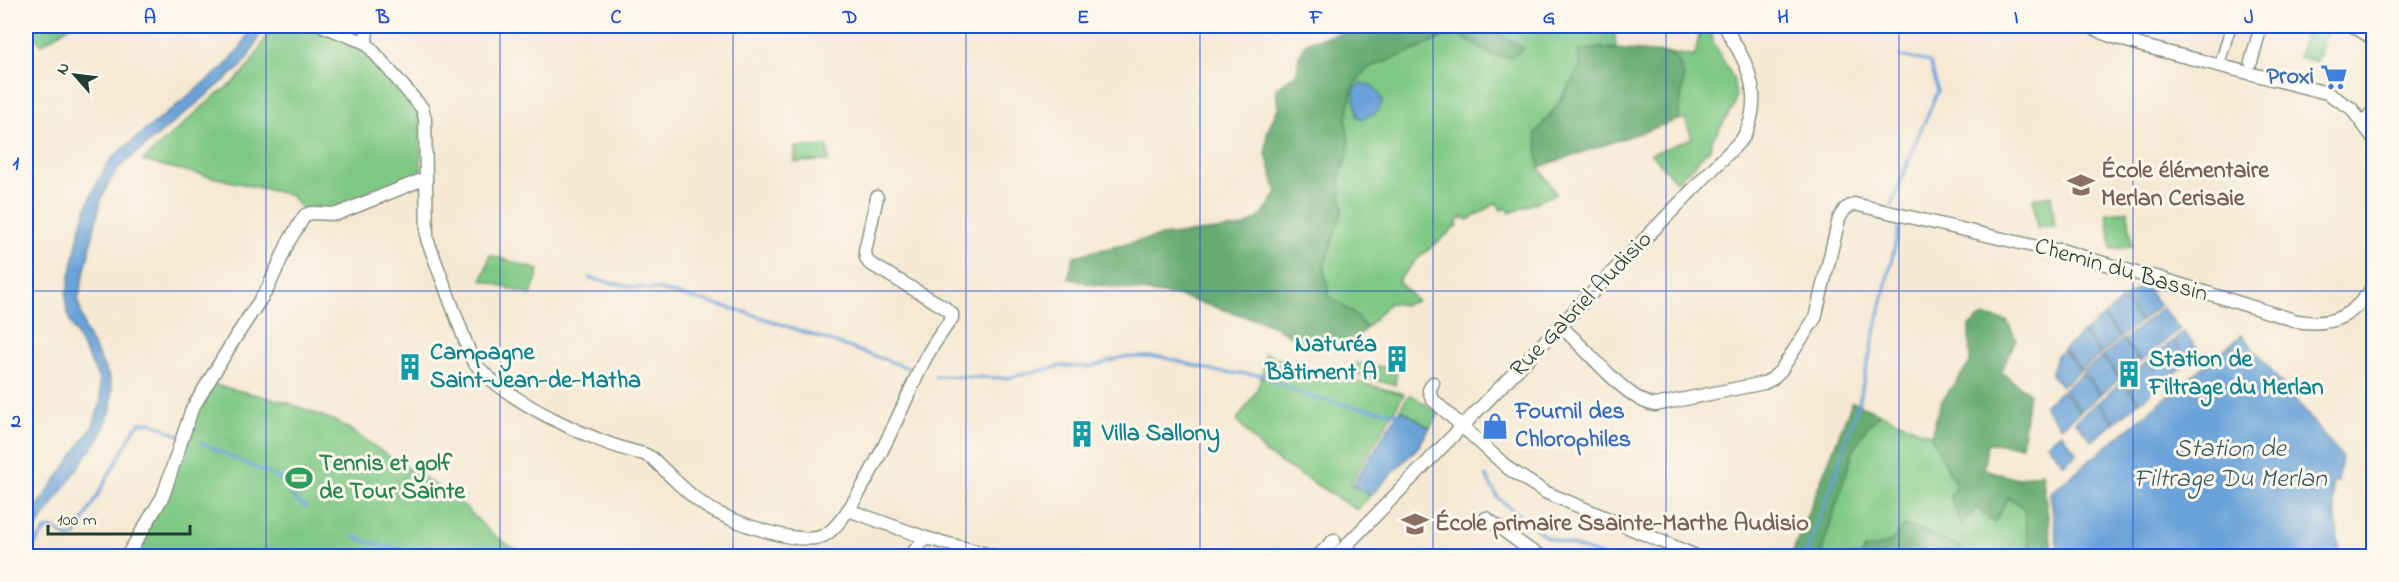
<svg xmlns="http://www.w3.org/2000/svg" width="2399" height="582" font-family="'Indie Flower',sans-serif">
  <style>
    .green { fill: #7ec884; stroke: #4e825c; stroke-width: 1.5 }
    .forest { fill: #66ac72; stroke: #427453; stroke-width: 1.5 }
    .water { fill: #69a2d8; stroke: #447086; stroke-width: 1.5 }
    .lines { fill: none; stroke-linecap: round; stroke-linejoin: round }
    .stream { stroke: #69a2d8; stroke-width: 3 }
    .pedestrian-casing { stroke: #8a9384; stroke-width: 12 }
    .minor-casing { stroke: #8a9384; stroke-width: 15 }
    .pedestrian { stroke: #fff; stroke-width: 9 }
    .minor { stroke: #fff; stroke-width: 12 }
    .grid { fill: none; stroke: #1d4ed8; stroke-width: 1.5; stroke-opacity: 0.55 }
    .labels { text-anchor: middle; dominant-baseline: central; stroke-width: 6; stroke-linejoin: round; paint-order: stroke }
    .shop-label { font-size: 24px; font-weight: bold; fill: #366cbe; stroke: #fbf7ec; text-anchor: end }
    .education-label { font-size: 24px; font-weight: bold; fill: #785e54; stroke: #fbf7ec; text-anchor: start }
    .street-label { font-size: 24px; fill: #1f3d34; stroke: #fbf7ec }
    .culture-label { font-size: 24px; font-weight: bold; fill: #0d838f; stroke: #fbf7ec; text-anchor: start }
    .leisure-label { font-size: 24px; font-weight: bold; fill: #27864d; stroke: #fbf7ec; text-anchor: start }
    .water-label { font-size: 26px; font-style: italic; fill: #355b65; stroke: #fbf7ec }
    .neatline { fill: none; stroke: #1d4ed8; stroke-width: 2 }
    .grid-label { font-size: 20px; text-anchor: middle; font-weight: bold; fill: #1d4ed8 }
  </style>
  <rect width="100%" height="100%" fill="#fbf7ec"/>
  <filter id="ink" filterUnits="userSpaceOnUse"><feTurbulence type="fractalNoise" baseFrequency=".0167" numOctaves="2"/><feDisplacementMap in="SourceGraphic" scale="12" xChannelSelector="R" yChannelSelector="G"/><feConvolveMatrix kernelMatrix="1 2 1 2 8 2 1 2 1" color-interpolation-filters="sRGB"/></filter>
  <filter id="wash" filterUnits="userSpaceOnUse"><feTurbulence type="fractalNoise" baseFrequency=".008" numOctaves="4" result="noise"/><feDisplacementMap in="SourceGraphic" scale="24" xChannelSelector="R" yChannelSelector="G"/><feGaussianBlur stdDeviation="1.35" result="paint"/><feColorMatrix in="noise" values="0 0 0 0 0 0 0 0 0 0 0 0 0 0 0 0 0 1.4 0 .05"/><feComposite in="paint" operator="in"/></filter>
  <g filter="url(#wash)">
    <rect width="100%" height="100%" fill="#f6e9d3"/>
    <g class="green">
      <path d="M26 26H70L41 45 31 30 26 34Z"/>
      <path d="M271 26H316L357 43 370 53 420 112 421 173 416 180 337 211 301 209 291 195 142 161 217 94C245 78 258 54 271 26Z"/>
      <path d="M1473 26H1614L1616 48H1599C1574 74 1558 105 1536 133L1539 167 1556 194 1510 213 1507 208 1501 210 1497 203 1468 220 1464 217 1456 222 1458 225 1415 261 1398 281 1417 301 1404 305 1389 303 1366 328 1353 313 1329 296 1324 266 1343 209 1339 179 1350 148 1346 122 1353 86 1366 69 1420 48 1446 36H1461L1493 56 1497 33 1484 32Z"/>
      <path d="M1701 26H1710L1713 42 1733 78 1736 94 1734 106 1712 140 1710 148 1677 182 1651 154 1692 138 1685 119 1678 120 1684 77 1677 58 1667 53 1695 56Z"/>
      <path d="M2308 26 2327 32 2317 62 2298 57Z"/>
      <path d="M828 146 829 161 795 162V147Z"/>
      <path d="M2051 195 2055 226 2037 228 2033 198Z"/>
      <path d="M2128 211 2132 247 2111 249 2107 213Z"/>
      <path d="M490 255 539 270 531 295 482 280Z"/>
      <path d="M1265 353 1311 370 1404 394 1350 484 1371 495 1357 510 1265 453 1237 420C1254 397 1264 383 1265 353Z"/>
      <path d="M1354 363 1397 369 1395 385 1351 374Z"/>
      <path d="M211 384 286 402 335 421 349 429 399 463 454 496 492 534 515 549 521 556H130L165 496 192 414Z"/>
      <path d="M1412 395 1439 414 1430 428 1400 409 1408 396Z"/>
      <path d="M1862 406 1931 435 1956 486 1962 526 1976 507 1994 522 2008 497 2024 508 2030 556H1966L1959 546 1941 541 1921 529 1900 533 1883 548 1865 549 1861 556H1820L1854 448Z"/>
    </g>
    <g class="forest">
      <path d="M1348 26H1473L1484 32 1497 33 1524 48 1512 57 1493 56 1461 36H1446L1420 48 1366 69 1353 86 1346 122 1350 148 1339 179 1343 209 1324 266 1329 296 1353 313 1366 328 1354 341 1339 350 1301 341 1268 323 1178 296 1090 284 1068 278 1074 256 1161 236 1244 227 1263 215 1277 193 1266 153 1267 132 1278 108 1276 88 1297 73 1299 56 1307 42 1344 32Z"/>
      <path d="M1599 48 1667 53 1677 58 1684 77 1678 120 1539 167 1536 133 1557 107 1580 68 1578 51Z"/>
      <path d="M1983 316 2007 321 2016 339 2001 372 2029 393 2022 446 1987 443 1984 469 2017 479 2042 472 2053 556H2030L2024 508 2008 497 1994 523 1976 507 1962 526 1950 497 1956 485 1931 435 1941 402 1970 363 1969 326Z"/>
      <path d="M1852 402 1880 413 1866 429 1854 448 1820 556H1791Z"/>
      <path d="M1904 525C1924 530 1939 541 1959 546L1966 556H1861L1865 549C1884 547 1894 543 1904 525Z"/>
    </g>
    <g class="water">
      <path d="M252 26H264L253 49 242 66 120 167 108 184 101 200 78 300 85 329 109 377 112 389 111 409 101 435 26 543V523L93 426 101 402 99 379 70 322 66 307V295C77 247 82 195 114 156L225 66 240 48Z"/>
      <path d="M1360 84C1373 83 1379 89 1382 102L1376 113 1361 119 1357 116C1358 104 1348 92 1360 84Z"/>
      <path d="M2143 284 2160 305 2141 321 2124 299Z"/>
      <path d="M2122 300 2140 322 2121 337 2104 316Z"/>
      <path d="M2162 308 2180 329 2141 361 2123 340Z"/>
      <path d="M2103 317 2120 338 2101 354 2084 332Z"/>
      <path d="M2184 332 2200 352 2190 361 2185 357 2188 362 2165 381 2158 374 2164 382 2140 402 2124 381 2147 362 2155 370 2148 361 2172 341 2182 352 2173 341Z"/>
      <path d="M2083 333 2100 355 2081 370 2064 349Z"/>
      <path d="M2242 335 2342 457 2338 482 2333 481 2332 485 2340 556H2059L2050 493Z"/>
      <path d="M2122 340 2140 362 2121 378 2103 356Z"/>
      <path d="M2063 350 2080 371 2061 386 2051 374 2057 355Z"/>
      <path d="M2102 357 2120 379 2101 394 2083 372Z"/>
      <path d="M2082 374 2100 395 2081 411 2064 389Z"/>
      <path d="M2122 382 2139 402 2115 422 2099 402Z"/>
      <path d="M2062 390 2080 412 2061 427 2044 406Z"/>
      <path d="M2098 402 2114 423 2092 441 2075 421Z"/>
      <path d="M1400 409 1430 428 1418 447 1371 495 1352 486Z"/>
      <path d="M2061 433 2077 453 2064 464 2047 444Z"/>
    </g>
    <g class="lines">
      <g class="stream">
        <path d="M1892 206 1914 146 1938 91 1930 62 1899 56"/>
        <path d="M589 278 632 287 660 290 745 312 915 370"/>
        <path d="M935 376 1007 378 1061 366 1090 367 1123 357H1162L1219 372 1261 375 1307 396 1350 406 1402 414"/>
        <path d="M201 443 279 478 297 501 306 507"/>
        <path d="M1486 476 1498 498 1546 537 1604 556"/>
        <path d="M356 537 364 541 427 556"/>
        <path d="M26 556 46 529 53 528 69 538 75 536 135 428 140 423 151 422 180 436"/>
        <path d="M1805 556 1834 480 1859 401 1899 228"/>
      </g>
    </g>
  </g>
  <g filter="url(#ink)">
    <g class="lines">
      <defs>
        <g id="pedestrian">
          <path d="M2219 66 2231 26"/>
          <path d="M2362 124 2370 112"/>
        </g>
        <g id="minor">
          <path d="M323 26 366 43"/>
          <path d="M367 26 366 43 422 108 425 119 427 239 472 359C500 399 596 444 644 454L652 458C670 475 687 494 707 507 729 521 802 548 825 535 856 517 905 401 922 365 930 348 941 333 952 318V314L944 307 869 263 866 258 865 251 877 197"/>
          <path d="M2089 26 2108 35 2143 46 2327 93 2351 108 2374 139"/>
          <path d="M2353 26 2374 39"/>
          <path d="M2251 62 2261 26"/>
          <path d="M1561 327C1585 346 1626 401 1655 405L1764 383 1772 379 1781 370 1815 318 1839 219 1845 209 1854 204 2050 250H2061L2139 274 2156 277 2297 321C2333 327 2354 316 2374 285"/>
          <path d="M1433 383 1429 390 1432 399 1509 469 1545 492 1696 556"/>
          <path d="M848 510 926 538 994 556"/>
          <path d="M1486 518 1530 550 1541 556"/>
          <path d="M127 556 163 496 192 409 235 338 268 288 289 241 305 215 311 213 337 214 424 179"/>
          <path d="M910 556 926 538"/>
          <path d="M1318 556 1334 540"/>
          <path d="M1336 556 1743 138C1759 110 1755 79 1739 51 1734 42 1729 35 1725 26"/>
        </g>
      </defs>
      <use href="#pedestrian" class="pedestrian-casing"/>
      <use href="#minor" class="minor-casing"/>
      <use href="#pedestrian" class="pedestrian"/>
      <use href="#minor" class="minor"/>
    </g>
  </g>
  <path class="grid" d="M266 26V556M500 26V556M733 26V556M966 26V556M1200 26V556M1433 26V556M1666 26V556M1899 26V556M2133 26V556M26 291H2374"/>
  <defs>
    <symbol id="supermarket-bare" viewBox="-9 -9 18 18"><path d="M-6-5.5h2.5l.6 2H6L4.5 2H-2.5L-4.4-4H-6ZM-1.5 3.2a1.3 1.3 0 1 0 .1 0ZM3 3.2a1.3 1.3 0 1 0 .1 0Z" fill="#3f7fe0" stroke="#fbf7ec" stroke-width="2.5" paint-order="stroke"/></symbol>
    <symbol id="school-bare" viewBox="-9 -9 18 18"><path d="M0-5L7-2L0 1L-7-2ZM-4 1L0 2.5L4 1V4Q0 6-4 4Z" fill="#8d6e63" stroke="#fbf7ec" stroke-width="2.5" paint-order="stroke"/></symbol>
    <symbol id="building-bare" viewBox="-9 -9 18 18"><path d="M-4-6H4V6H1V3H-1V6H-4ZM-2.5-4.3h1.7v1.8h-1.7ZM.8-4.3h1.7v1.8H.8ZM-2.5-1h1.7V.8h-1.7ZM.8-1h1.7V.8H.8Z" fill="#0f9aa8" stroke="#fbf7ec" stroke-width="2.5" paint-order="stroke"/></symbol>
    <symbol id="shop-bare" viewBox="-9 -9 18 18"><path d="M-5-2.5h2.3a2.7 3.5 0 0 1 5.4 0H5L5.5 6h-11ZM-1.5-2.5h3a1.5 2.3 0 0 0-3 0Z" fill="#3f7fe0" stroke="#fbf7ec" stroke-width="2.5" paint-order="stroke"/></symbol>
    <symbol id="stadium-bare" viewBox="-9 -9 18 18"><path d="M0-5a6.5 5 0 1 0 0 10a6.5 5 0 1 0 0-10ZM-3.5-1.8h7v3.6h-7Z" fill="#2e9e5b" stroke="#fbf7ec" stroke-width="2.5" paint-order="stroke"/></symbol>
  </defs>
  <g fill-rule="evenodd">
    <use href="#supermarket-bare" x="2315" y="58" width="38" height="38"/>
    <use href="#school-bare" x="2062" y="166" width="38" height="38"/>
    <use href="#building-bare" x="1378" y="340" width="38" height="38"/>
    <use href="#building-bare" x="391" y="348" width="38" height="38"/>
    <use href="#building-bare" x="2110" y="355" width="38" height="38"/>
    <use href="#shop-bare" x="1476" y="407" width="38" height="38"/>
    <use href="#building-bare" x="1063" y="415" width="38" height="38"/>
    <use href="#stadium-bare" x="280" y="459" width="38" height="38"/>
    <use href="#school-bare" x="1396" y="505" width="38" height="38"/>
  </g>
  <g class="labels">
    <g class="shop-label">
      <text x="2314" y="77">Proxi</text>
      <text x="1515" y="412" text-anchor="start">Fournil des<tspan x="1515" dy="28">Chlorophiles</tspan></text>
    </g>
    <g class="education-label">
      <text x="2101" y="171">École élémentaire<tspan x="2101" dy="28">Merlan Cerisaie</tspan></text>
      <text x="1435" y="524">École primaire Ssainte-Marthe Audisio</text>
    </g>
    <g class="street-label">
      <text transform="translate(2121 271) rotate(16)">Chemin du Bassin</text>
      <text transform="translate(1582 305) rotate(-46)">Rue Gabriel Audisio</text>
    </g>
    <g class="culture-label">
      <text x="1377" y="345" text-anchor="end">Naturéa<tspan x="1377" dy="28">Bâtiment A</tspan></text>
      <text x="430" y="353">Campagne<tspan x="430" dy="28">Saint-Jean-de-Matha</tspan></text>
      <text x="2149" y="360">Station de<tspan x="2149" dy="28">Filtrage du Merlan</tspan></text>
      <text x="1102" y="434">Villa Sallony</text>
    </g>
    <g class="leisure-label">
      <text x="319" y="464">Tennis et golf<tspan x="319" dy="28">de Tour Sainte</tspan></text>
    </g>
    <g class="water-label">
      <text x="2230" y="450">Station de<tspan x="2230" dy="30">Filtrage Du Merlan</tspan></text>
    </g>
  </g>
  <rect width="2399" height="582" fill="none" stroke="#fbf7ec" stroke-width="66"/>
  <g transform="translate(75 75) rotate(298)" stroke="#fbf7ec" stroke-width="4.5" paint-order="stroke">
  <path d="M0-4.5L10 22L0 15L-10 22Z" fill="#1f3d34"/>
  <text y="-9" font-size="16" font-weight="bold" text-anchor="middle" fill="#1f3d34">N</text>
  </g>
  <path d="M48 525v9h142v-9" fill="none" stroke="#1f3d34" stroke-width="3"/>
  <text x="57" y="525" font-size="18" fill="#1f3d34" stroke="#fbf7ec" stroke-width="4.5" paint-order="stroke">100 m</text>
  <rect x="33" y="33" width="2333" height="516" class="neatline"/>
  <g class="grid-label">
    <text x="150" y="23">A</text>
    <text x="383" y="23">B</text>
    <text x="616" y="23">C</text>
    <text x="850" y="23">D</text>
    <text x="1083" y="23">E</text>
    <text x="1316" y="23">F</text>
    <text x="1549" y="23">G</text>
    <text x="1783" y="23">H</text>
    <text x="2016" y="23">I</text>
    <text x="2249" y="23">J</text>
    <text x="16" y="169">1</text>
    <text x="16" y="427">2</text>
  </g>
</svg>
